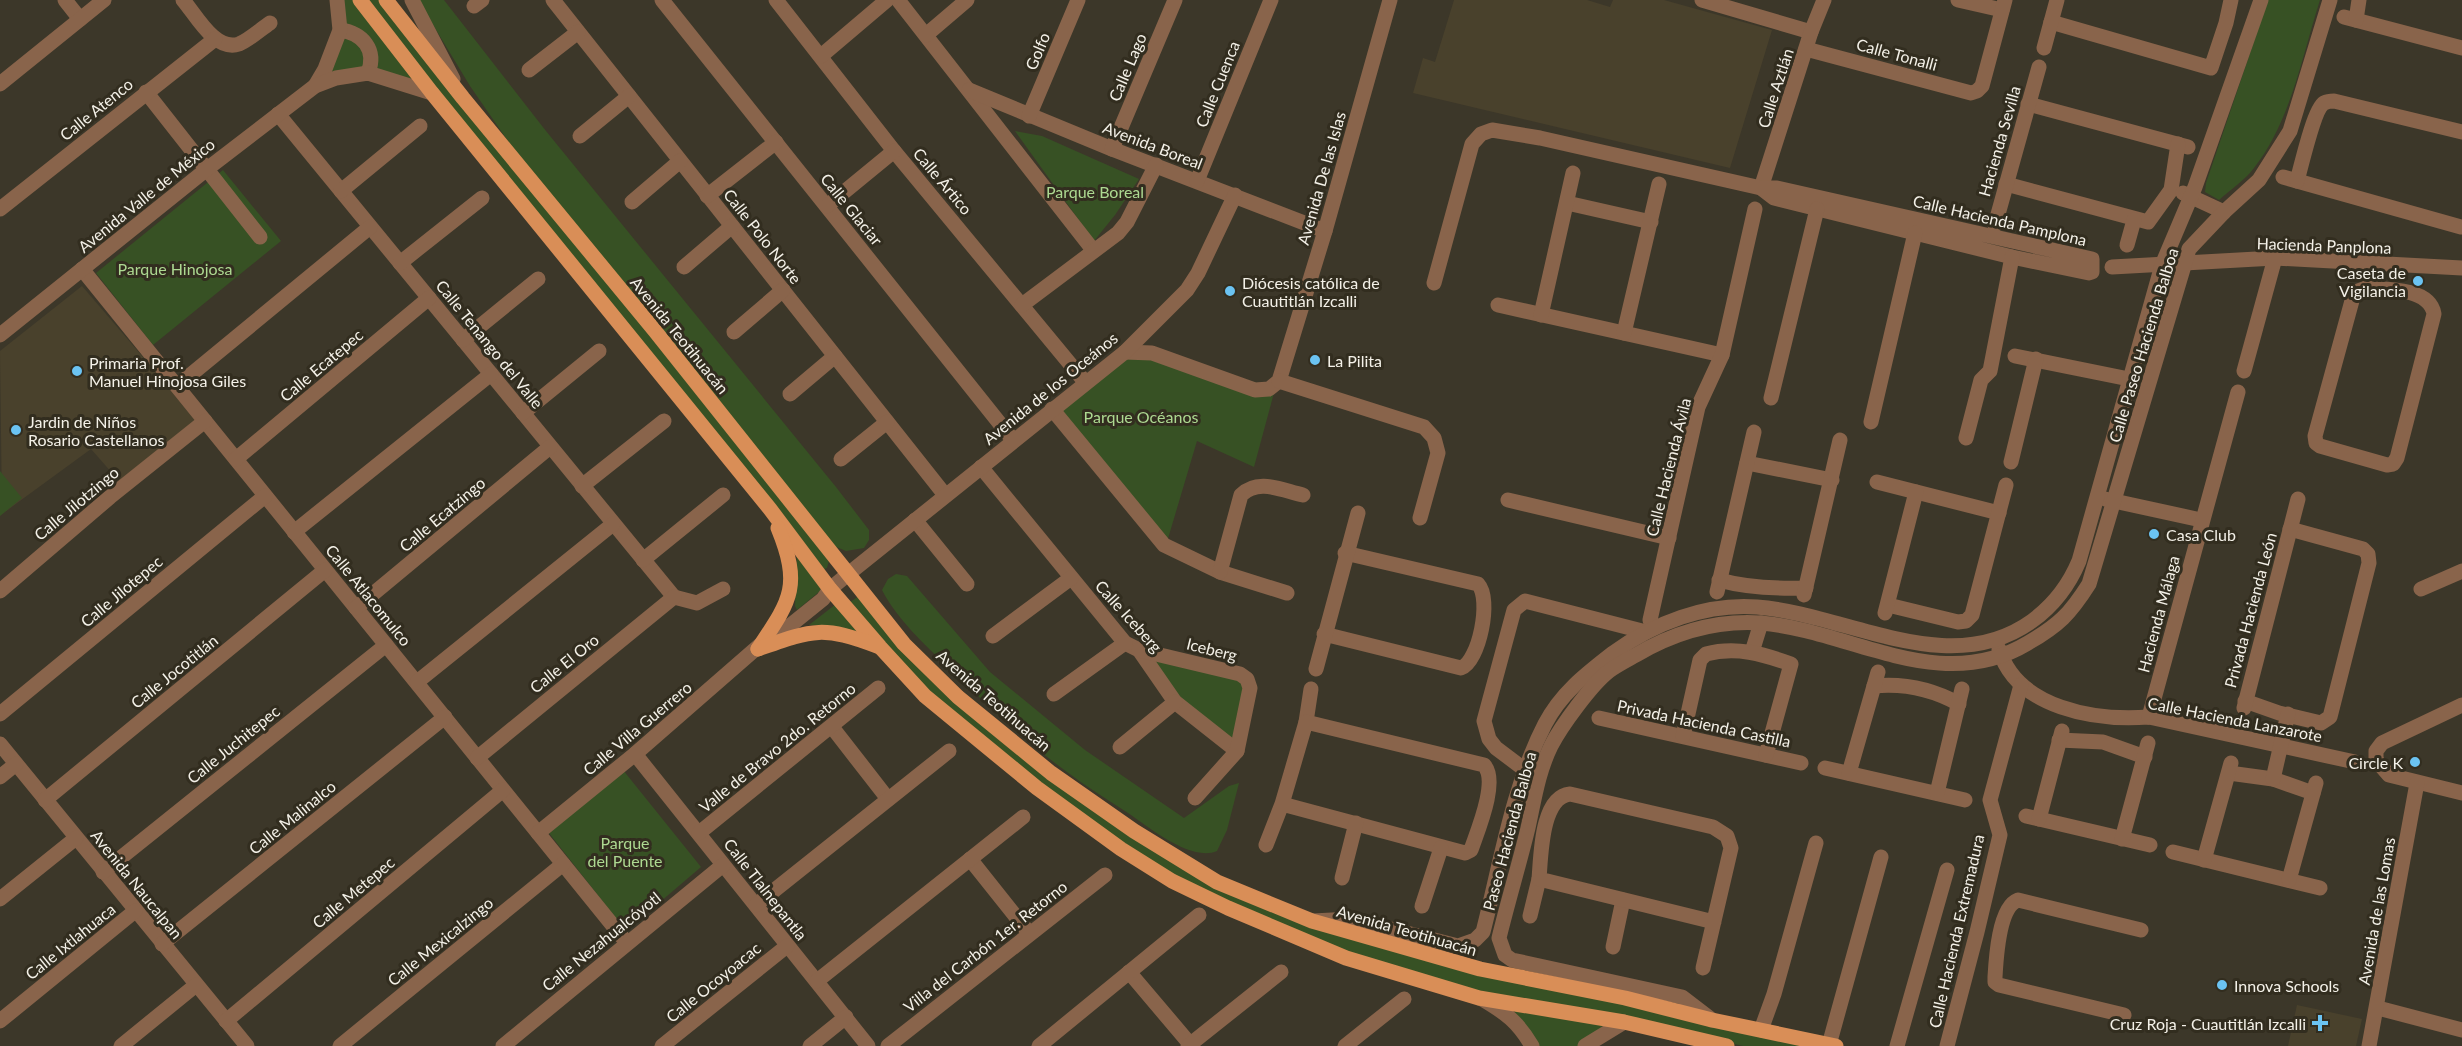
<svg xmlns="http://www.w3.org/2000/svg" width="2462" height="1046" font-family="Lato,sans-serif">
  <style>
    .built { fill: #49412c }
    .green { fill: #375124 }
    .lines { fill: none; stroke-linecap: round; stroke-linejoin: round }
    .minor { stroke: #89644b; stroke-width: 15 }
    .major { stroke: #d98e57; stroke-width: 15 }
    .poi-dot { fill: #6bc3f2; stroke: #322d1f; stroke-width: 2 }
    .labels { text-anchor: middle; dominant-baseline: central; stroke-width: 6; stroke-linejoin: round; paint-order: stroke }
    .street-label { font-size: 16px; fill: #f4f1e8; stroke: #322d1f }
    .park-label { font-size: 16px; fill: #add991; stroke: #322d1f }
    .poi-label { font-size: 16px; fill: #f4f1e8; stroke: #322d1f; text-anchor: start }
  </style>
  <rect width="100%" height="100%" fill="#3c3729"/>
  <g class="built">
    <path d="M1454 0H1587L1610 7 1613 0H1664L1772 30 1730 168 1413 93 1423 58 1435 62Z"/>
    <path d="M82 286 197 420 120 482 91 449 2 514 0 351Z"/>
    <path d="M2297 1005 2362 1019 2356 1046H2288Z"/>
  </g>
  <g class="green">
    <path d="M337 0H354L420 81 371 71 374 62 345 29Z"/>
    <path d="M362 0H383L829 561 827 568 824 569Z"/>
    <path d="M418 0H444L546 131 836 487 869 530V540L864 548 846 551 834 546 532 176 470 86Z"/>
    <path d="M2268 0H2320C2302 56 2291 121 2254 168 2245 180 2230 190 2219 200L2205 192 2206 183Z"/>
    <path d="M342 37 362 43 366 66 330 74Z"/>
    <path d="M1015 131 1042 136 1139 179 1115 215 1094 241Z"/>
    <path d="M223 170 281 241 153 345 96 273Z"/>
    <path d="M1133 343 1275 389 1254 467 1197 441 1167 542 1054 407Z"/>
    <path d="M0 471 22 498 0 516Z"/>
    <path d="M797 549 822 584 820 591 797 610 795 606Z"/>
    <path d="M896 574 907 576 990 672 1085 750 1184 818 1229 786 1239 783 1227 830 1217 851C1191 862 1150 828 1128 813 1108 800 1087 787 1067 772 1024 741 985 703 947 666 924 644 897 619 882 590L888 579Z"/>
    <path d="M859 596 954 697 1184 866 1309 924 1822 1046H1743L1620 1018 1483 994 1337 949 1167 874 1057 799 927 693 850 602Z"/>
    <path d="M836 604 858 633 832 626 809 625Z"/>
    <path d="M1150 657 1240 674 1250 688 1233 743 1177 698Z"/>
    <path d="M623 770 701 867 626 931 549 833Z"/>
    <path d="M1514 1010 1608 1022 1578 1046H1534L1516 1017Z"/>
  </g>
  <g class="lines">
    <g class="minor">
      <path d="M65 0 80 19"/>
      <path d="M183 0C196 15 215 52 239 44 249 40 261 29 270 23"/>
      <path d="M412 0 453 79"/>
      <path d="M553 0 945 495"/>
      <path d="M662 0 1013 440"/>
      <path d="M776 0 894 151 1085 382"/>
      <path d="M898 0 1093 250"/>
      <path d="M1702 0 1811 32"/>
      <path d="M1958 0 2002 10"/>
      <path d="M474 6 482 0"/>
      <path d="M2344 17 2462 48"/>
      <path d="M2356 20 2359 0"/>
      <path d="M2051 22 2211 68 2226 23 2231 0"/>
      <path d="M340 30C363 33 377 50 368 73"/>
      <path d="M926 35 967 0"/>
      <path d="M2044 48 2057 0"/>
      <path d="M1806 49 1971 93 1977 91 1982 86 2005 0"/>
      <path d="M821 56 887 0"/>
      <path d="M529 70 578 32"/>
      <path d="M0 84 104 0"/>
      <path d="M315 86 325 69 340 30 337 0"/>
      <path d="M969 90 1112 149 1325 231"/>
      <path d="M146 92 260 237"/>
      <path d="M2028 104 2188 147"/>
      <path d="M278 114 674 597"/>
      <path d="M1029 116 1078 0"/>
      <path d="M580 136 629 96"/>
      <path d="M1112 149 1175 0"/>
      <path d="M2283 177 2461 227"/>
      <path d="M1197 181 1271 0"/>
      <path d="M2297 181C2301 167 2314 109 2324 103 2326 102 2332 101 2334 101L2462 132"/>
      <path d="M2006 184 2148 222 2171 190 2178 144"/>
      <path d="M1761 188 1811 32 1824 0"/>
      <path d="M341 191 420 126"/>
      <path d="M2183 193 2224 212"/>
      <path d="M707 196 776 142"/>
      <path d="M632 202 680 161"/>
      <path d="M1567 203 1651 222"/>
      <path d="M827 206 894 151"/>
      <path d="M0 209 215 39"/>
      <path d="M1995 225 2039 67"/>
      <path d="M2127 245 2134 220"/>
      <path d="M400 263 482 198"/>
      <path d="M684 267 732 226"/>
      <path d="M2112 267 2275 258 2462 268"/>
      <path d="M82 269 627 943"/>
      <path d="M1434 283 1472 144 1481 134 1492 130 1540 138 1761 188H1777L2092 259V272L2089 273 2012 257 1774 198 1761 188"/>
      <path d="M2366 288C2386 289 2430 288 2434 314L2397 458 2393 464 2387 465 2320 446 2316 443 2315 436 2353 297 2358 291Z"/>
      <path d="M1022 305 1118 233 1127 222 1156 165"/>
      <path d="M1498 305 1722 355"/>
      <path d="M1541 315 1573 173"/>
      <path d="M734 332 783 290"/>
      <path d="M1624 333 1659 184"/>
      <path d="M0 335 207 169 315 86 336 78 368 73 432 93"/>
      <path d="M463 340 538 279"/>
      <path d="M1125 352 1152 353 1255 390 1269 389 1279 381 1325 231 1390 0"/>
      <path d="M2015 356 2129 379"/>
      <path d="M2244 371 2275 258"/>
      <path d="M1279 381 1424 427 1434 438 1438 453 1420 518"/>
      <path d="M177 386 370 227"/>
      <path d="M790 394 835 356"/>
      <path d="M1771 398 1817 209"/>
      <path d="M1052 409 1164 545 1220 572 1287 593"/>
      <path d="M523 413 599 351"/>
      <path d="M1871 422 1915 233"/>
      <path d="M1966 438 1981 380 1990 371 2012 257"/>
      <path d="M236 459 429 298"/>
      <path d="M841 459 887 422"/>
      <path d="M2011 462 2036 359"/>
      <path d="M1747 463 1832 480"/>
      <path d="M981 467 1125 643 1139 650 1175 702 1237 751"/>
      <path d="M1877 482 1999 513"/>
      <path d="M582 486 664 421"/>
      <path d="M2105 499 2201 520"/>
      <path d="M1508 500 1669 538"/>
      <path d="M915 520 967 584"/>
      <path d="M294 532 491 374"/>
      <path d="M643 560 723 495"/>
      <path d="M1220 572 1241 495C1258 478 1281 490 1303 495"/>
      <path d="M1719 580C1748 588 1776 589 1806 588"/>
      <path d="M2421 589 2462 571"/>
      <path d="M0 591 110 497 205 421"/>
      <path d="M1717 592 1754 432"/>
      <path d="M1804 595 1840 440"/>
      <path d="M674 597 697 603 723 589"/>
      <path d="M1888 605 1958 622 1966 621 1972 615 2006 485"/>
      <path d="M356 608 550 447"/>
      <path d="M1885 613 1916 492"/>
      <path d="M1653 628 1650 620 1698 407 1722 355 1755 209"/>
      <path d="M1324 634 1461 668C1479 662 1492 599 1478 584L1345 553"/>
      <path d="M993 636 1071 578"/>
      <path d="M766 645 823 599 830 589 847 575 1125 352 1187 290 1198 273 1235 195"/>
      <path d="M1999 649C2017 709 2096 721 2149 717L2355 762"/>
      <path d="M1139 650 1240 674 1247 679 1250 688 1237 751 1195 798"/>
      <path d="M1752 652 1761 623"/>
      <path d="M1316 669 1358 513"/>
      <path d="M417 682 613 524"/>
      <path d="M1874 686C1905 683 1932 689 1959 704"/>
      <path d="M1054 694 1125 643"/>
      <path d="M2245 701 2279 713 2321 723 2330 717 2369 563 2368 554 2363 549 2290 529"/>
      <path d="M2462 705 2382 743 2376 751V760L2389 775 2462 793"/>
      <path d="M2244 708 2298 499"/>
      <path d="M0 714 265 496"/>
      <path d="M2149 717 2238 392"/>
      <path d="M1599 718 1801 763"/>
      <path d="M1306 722 1311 689"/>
      <path d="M832 727 888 799"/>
      <path d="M1683 736 1700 660 1706 654C1736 646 1763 654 1791 664L1766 755"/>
      <path d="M2059 740 2103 742 2145 757"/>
      <path d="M0 744 247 1046"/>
      <path d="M1120 747 1175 702"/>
      <path d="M635 754 868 1046"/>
      <path d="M477 758 674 597"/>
      <path d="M1825 768 1965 800"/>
      <path d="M1849 773 1878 672"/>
      <path d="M2229 773 2273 779 2313 793"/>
      <path d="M1532 775 1496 748 1489 739 1484 721 1514 610 1525 601 1646 632"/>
      <path d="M0 777 16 764"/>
      <path d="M2273 779 2288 714"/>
      <path d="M1937 793 1962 689"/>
      <path d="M45 800 325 570"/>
      <path d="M2026 816 2150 845"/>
      <path d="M2039 819 2062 731"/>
      <path d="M538 833 635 754 767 639"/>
      <path d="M699 833 878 688"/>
      <path d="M2122 839 2148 743"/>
      <path d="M1266 845 1282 804 1306 722 1484 765C1499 781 1477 832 1471 850L1465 853 1282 804"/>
      <path d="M2173 852 2320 888"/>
      <path d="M970 859 1029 933"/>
      <path d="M2204 860 2231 763"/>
      <path d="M103 872 386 645"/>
      <path d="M1342 878 1356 823"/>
      <path d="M2289 880 2316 783"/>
      <path d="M0 899 76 838"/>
      <path d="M756 905 949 751"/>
      <path d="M1422 906 1441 848"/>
      <path d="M1530 916 1539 879"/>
      <path d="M1313 921 1351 919 1458 946 1475 940 1483 932C1501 862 1512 788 1545 724 1561 693 1586 674 1613 653 1654 623 1706 603 1757 607 1847 614 1949 681 2032 621 2054 605 2069 585 2079 561L2162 265 2195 187 2261 0"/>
      <path d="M162 944 445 717"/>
      <path d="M1613 947 1623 900"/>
      <path d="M1703 968 1731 848 1727 836 1713 827 1570 794C1541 797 1541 856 1539 879L1714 922"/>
      <path d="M1129 972 1190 1044"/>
      <path d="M817 981 1023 817"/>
      <path d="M1482 999C1506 1013 1518 1022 1532 1046"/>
      <path d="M2378 1008 2462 1030"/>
      <path d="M2124 1015 1999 985 1995 982V977C1996 959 1999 907 2018 900L2141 930"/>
      <path d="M1712 1020 1682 997 1512 960 1505 955 1499 938C1508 901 1519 865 1528 828 1534 801 1538 772 1551 746 1561 726 1592 684 1609 671 1617 665 1627 660 1636 655 1675 632 1717 620 1761 623 1852 631 1940 696 2028 643 2059 625 2070 614 2089 584L2189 249 2224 212 2259 180 2290 131 2330 0"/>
      <path d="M0 1021 135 911"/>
      <path d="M226 1021 503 790"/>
      <path d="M1761 1030 1774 994 1816 843"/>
      <path d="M1829 1045 1881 857"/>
      <path d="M121 1046 196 985"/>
      <path d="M340 1046 563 864"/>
      <path d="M503 1046 723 865"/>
      <path d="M662 1046 787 946"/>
      <path d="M810 1046 846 1017"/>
      <path d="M888 1046 1105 875"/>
      <path d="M1039 1046 1199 915"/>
      <path d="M1188 1046 1281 972"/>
      <path d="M1345 1046 1404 999"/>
      <path d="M1585 1046 1624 1022"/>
      <path d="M1897 1046 1947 870"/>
      <path d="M1947 1046 1977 932 2000 835 1990 800 2021 685"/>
      <path d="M2369 1046 2417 783"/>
    </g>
    <g class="major">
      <path d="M360 0 432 93 770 509 830 589 880 647 925 696 1037 788 1121 849 1172 881 1228 908 1346 958 1479 998 1624 1022 1727 1046"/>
      <path d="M386 0 463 98 655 331 904 644 958 697 1051 773 1134 831 1217 882 1312 921 1480 969 1625 998 1712 1020 1836 1046"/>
      <path d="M758 649C790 601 802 587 778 528"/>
      <path d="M758 649C812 630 822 625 877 646"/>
    </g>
  </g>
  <g class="poi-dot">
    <circle cx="2418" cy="281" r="6"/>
    <circle cx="1230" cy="291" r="6"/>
    <circle cx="1315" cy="360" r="6"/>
    <circle cx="77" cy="371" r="6"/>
    <circle cx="16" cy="430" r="6"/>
    <circle cx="2154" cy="534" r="6"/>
    <circle cx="2415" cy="762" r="6"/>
    <circle cx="2222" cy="985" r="6"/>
    <path d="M2317 1014h6v6h6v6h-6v6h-6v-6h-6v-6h6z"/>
  </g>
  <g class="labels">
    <g class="street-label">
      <text transform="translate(1037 51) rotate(-67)">Golfo</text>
      <text transform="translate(1897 54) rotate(15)">Calle Tonalli</text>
      <text transform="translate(1127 67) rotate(-67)">Calle Lago</text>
      <text transform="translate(1217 84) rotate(-68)">Calle Cuenca</text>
      <text transform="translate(1775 88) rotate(-72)">Calle Aztlán</text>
      <text transform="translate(96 109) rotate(-39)">Calle Atenco</text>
      <text transform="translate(1999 141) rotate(-74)">Hacienda Sevilla</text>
      <text transform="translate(1153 145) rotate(21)">Avenida Boreal</text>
      <text transform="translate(1321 178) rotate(-74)">Avenida De las Islas</text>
      <text transform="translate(943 181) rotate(50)">Calle Ártico</text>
      <text transform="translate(146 195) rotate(-39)">Avenida Valle de México</text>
      <text transform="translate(852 209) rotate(51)">Calle Glaciar</text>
      <text transform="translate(2000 220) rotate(13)">Calle Hacienda Pamplona</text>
      <text transform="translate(763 236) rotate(52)">Calle Polo Norte</text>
      <text transform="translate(2324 245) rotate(2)">Hacienda Panplona</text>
      <text transform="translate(680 335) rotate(51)">Avenida Teotihuacán</text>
      <text transform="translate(490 344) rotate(51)">Calle Tenango del Valle</text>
      <text transform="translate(2143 345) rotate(-73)">Calle Paseo Hacienda Balboa</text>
      <text transform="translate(321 365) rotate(-40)">Calle Ecatepec</text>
      <text transform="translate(1050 388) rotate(-39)">Avenida de los Oceános</text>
      <text transform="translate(1668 467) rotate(-76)">Calle Hacienda Ávila</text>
      <text transform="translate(76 503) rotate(-40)">Calle Jilotzingo</text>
      <text transform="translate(442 514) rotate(-40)">Calle Ecatzingo</text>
      <text transform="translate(121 591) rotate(-40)">Calle Jilotepec</text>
      <text transform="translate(369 595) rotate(51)">Calle Atlacomulco</text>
      <text transform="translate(2250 610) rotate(-75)">Privada Hacienda León</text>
      <text transform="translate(2158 614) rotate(-75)">Hacienda Málaga</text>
      <text transform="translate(1129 616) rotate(48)">Calle Iceberg</text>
      <text transform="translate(1212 649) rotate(14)">Iceberg</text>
      <text transform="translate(564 663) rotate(-39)">Calle El Oro</text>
      <text transform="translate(174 671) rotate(-39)">Calle Jocotitlán</text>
      <text transform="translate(994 700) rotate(41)">Avenida Teotihuacán</text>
      <text transform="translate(2235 719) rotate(11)">Calle Hacienda Lanzarote</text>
      <text transform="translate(1704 723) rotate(12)">Privada Hacienda Castilla</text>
      <text transform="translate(637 728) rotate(-40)">Calle Villa Guerrero</text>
      <text transform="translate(233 744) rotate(-39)">Calle Juchitepec</text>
      <text transform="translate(777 747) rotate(-39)">Valle de Bravo 2do. Retorno</text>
      <text transform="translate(292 817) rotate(-39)">Calle Malinalco</text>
      <text transform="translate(1509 831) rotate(-75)">Paseo Hacienda Balboa</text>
      <text transform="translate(137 884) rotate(51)">Avenida Naucalpan</text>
      <text transform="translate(766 889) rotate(52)">Calle Tlalnepantla</text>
      <text transform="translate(353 892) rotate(-40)">Calle Metepec</text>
      <text transform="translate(2376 911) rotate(-80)">Avenida de las Lomas</text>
      <text transform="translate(1407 930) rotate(16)">Avenida Teotihuacán</text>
      <text transform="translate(1956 931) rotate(-77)">Calle Hacienda Extremadura</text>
      <text transform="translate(70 941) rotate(-39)">Calle Ixtlahuaca</text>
      <text transform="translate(440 941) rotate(-39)">Calle Mexicalzingo</text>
      <text transform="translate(601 941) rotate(-39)">Calle Nezahualcóyotl</text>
      <text transform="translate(985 946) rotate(-38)">Villa del Carbón 1er. Retorno</text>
      <text transform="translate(713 982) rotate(-39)">Calle Ocoyoacac</text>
    </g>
    <g class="park-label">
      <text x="1095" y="191">Parque Boreal</text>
      <text x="175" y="268">Parque Hinojosa</text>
      <text x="1141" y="416">Parque Océanos</text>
      <text x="625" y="842">Parque<tspan x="625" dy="18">del Puente</tspan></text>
    </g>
    <g class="poi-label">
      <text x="2406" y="272" text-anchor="end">Caseta de<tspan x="2406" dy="18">Vigilancia</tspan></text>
      <text x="1242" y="282">Diócesis católica de<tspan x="1242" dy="18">Cuautitlán Izcalli</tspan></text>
      <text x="1327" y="360">La Pilita</text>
      <text x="89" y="362">Primaria Prof.<tspan x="89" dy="18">Manuel Hinojosa Giles</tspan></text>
      <text x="28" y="421">Jardin de Niños<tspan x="28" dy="18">Rosario Castellanos</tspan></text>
      <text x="2166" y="534">Casa Club</text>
      <text x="2403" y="762" text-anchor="end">Circle K</text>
      <text x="2234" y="985">Innova Schools</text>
      <text x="2306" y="1023" text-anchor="end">Cruz Roja - Cuautitlán Izcalli</text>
    </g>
  </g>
</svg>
